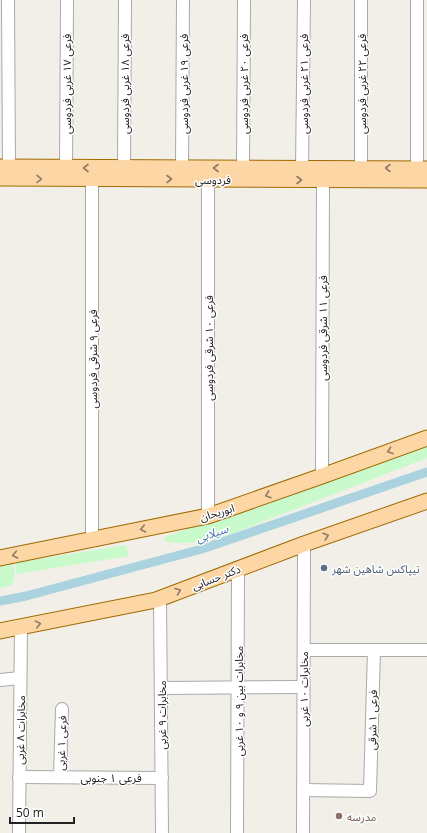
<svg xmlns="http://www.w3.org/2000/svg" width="427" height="833" font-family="'Open Sans','Noto Sans Arabic',sans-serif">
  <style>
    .park { fill: #c8facc }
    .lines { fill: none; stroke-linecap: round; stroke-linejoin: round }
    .canal { stroke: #aad3df; stroke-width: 9 }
    .minor-casing { stroke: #a9a9a9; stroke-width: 14 }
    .major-casing { stroke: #a06b00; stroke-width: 17 }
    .minor { stroke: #fff; stroke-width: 12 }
    .major { stroke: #fcd6a4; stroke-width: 15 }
    .oneway { stroke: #8f7c63 }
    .service-dot { fill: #5c6f8a; stroke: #fff; stroke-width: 1.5 }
    .education-dot { fill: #8d6e63; stroke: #fff; stroke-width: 1.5 }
    .labels { text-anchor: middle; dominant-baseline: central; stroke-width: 3; stroke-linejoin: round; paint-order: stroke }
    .street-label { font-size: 11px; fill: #222; stroke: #fff }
    .service-label { font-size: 11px; fill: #4e5e75; stroke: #fff; text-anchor: start }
    .education-label { font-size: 11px; fill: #785e54; stroke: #fff; text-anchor: start }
    .water-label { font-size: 12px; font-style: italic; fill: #4a7aab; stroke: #fff }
  </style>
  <rect width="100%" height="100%" fill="#f2efe9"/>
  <g class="park">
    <path d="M427 443V458L223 537C204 542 185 544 165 542L164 537 331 479Z"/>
    <path d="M125 545 129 556 17 574 15 563Z"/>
    <path d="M13 562 15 575 12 585 0 588V565Z"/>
  </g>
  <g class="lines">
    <path class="canal" d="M0 601 26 596 202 549 427 472"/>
    <defs>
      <g id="minor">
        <path d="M8 0 9 167"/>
        <path d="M66 168 67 0"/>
        <path d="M124 168 125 0"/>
        <path d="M182 168 183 0"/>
        <path d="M243 168 244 0"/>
        <path d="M302 168 304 0"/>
        <path d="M361 168V0"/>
        <path d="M417 169V0"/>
        <path d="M322 476 323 180"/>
        <path d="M208 516V179"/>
        <path d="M92 540V179"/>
        <path d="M160 598 162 833"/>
        <path d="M304 650H427"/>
        <path d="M0 680 20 678"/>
        <path d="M161 688 303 687"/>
        <path d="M19 777 162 778"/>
        <path d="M60 777 62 709"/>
        <path d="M303 790 370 791 374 650"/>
        <path d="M19 833 21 627"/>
        <path d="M237 833 238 569"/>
        <path d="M303 833 304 544"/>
      </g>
      <g id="major">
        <path d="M0 167 427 169"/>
        <path d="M0 178 427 180"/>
        <path d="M0 558 208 516 322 476 427 438"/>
        <path d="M0 631 156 600 304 544 427 501"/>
      </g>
    </defs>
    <use href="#minor" class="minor-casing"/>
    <use href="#major" class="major-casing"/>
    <use href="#minor" class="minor"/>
    <use href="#major" class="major"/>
  </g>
  <defs><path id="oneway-chevron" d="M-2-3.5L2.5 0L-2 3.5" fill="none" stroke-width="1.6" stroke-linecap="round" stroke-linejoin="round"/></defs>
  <g class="oneway">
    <use href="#oneway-chevron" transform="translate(86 168) rotate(-180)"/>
    <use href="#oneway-chevron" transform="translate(216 168) rotate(-180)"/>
    <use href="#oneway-chevron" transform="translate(388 168) rotate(-180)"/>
    <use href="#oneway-chevron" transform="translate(39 179) rotate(1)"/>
    <use href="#oneway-chevron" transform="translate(169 179)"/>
    <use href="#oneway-chevron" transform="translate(299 180)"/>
    <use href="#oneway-chevron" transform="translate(390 451) rotate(160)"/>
    <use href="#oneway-chevron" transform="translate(268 495) rotate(161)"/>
    <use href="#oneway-chevron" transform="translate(143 529) rotate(168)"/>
    <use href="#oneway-chevron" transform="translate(326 536) rotate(-19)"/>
    <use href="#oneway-chevron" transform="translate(15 555) rotate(169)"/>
    <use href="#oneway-chevron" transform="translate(178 591) rotate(-21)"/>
    <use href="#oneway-chevron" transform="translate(38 624) rotate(-12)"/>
  </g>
  <circle class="service-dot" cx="324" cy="568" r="4"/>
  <circle class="education-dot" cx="339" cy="816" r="4"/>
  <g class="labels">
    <g class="street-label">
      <text transform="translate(66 84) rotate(-90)">فرعی ۱۷ غربی فردوسی</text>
      <text transform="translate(124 84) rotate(-90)">فرعی ۱۸ غربی فردوسی</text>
      <text transform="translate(183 84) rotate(-90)">فرعی ۱۹ غربی فردوسی</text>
      <text transform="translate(243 84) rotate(-90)">فرعی ۲۰ غربی فردوسی</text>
      <text transform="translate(303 84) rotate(-90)">فرعی ۲۱ غربی فردوسی</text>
      <text transform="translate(361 84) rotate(-90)">فرعی ۲۲ غربی فردوسی</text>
      <text x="213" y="179">فردوسی</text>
      <text transform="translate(322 328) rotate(-90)">فرعی ۱۱ شرقی فردوسی</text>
      <text transform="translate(208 348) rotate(-90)">فرعی ۱۰ شرقی فردوسی</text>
      <text transform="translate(92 359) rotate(-90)">فرعی ۹ شرقی فردوسی</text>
      <text transform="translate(217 512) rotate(-17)">ابوریحان</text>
      <text transform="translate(216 577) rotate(-21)">دکتر حسابی</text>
      <text transform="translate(303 689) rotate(-90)">مخابرات ۱۰ غربی</text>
      <text transform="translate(238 701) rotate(-90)">مخابرات بین ۹ و ۱۰ غربی</text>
      <text transform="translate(161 715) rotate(-90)">مخابرات ۹ غربی</text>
      <text transform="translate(372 720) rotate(-89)">فرعی ۱ شرقی</text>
      <text transform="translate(20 730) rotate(-89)">مخابرات ۸ غربی</text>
      <text transform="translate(61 743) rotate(-88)">فرعی ۱ غربی</text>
      <text x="111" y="777">فرعی ۱ جنوبی</text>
    </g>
    <g class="service-label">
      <text x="332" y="568">تیپاکس شاهین شهر</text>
    </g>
    <g class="education-label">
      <text x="347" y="816">مدرسه</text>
    </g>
    <g class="water-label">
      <text transform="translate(212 533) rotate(-18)">سیلابی</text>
    </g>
  </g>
  <path d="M10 817v6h64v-6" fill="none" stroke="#222222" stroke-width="2"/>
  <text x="16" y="817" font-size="12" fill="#222222" stroke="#ffffff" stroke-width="3" paint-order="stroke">50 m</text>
</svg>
